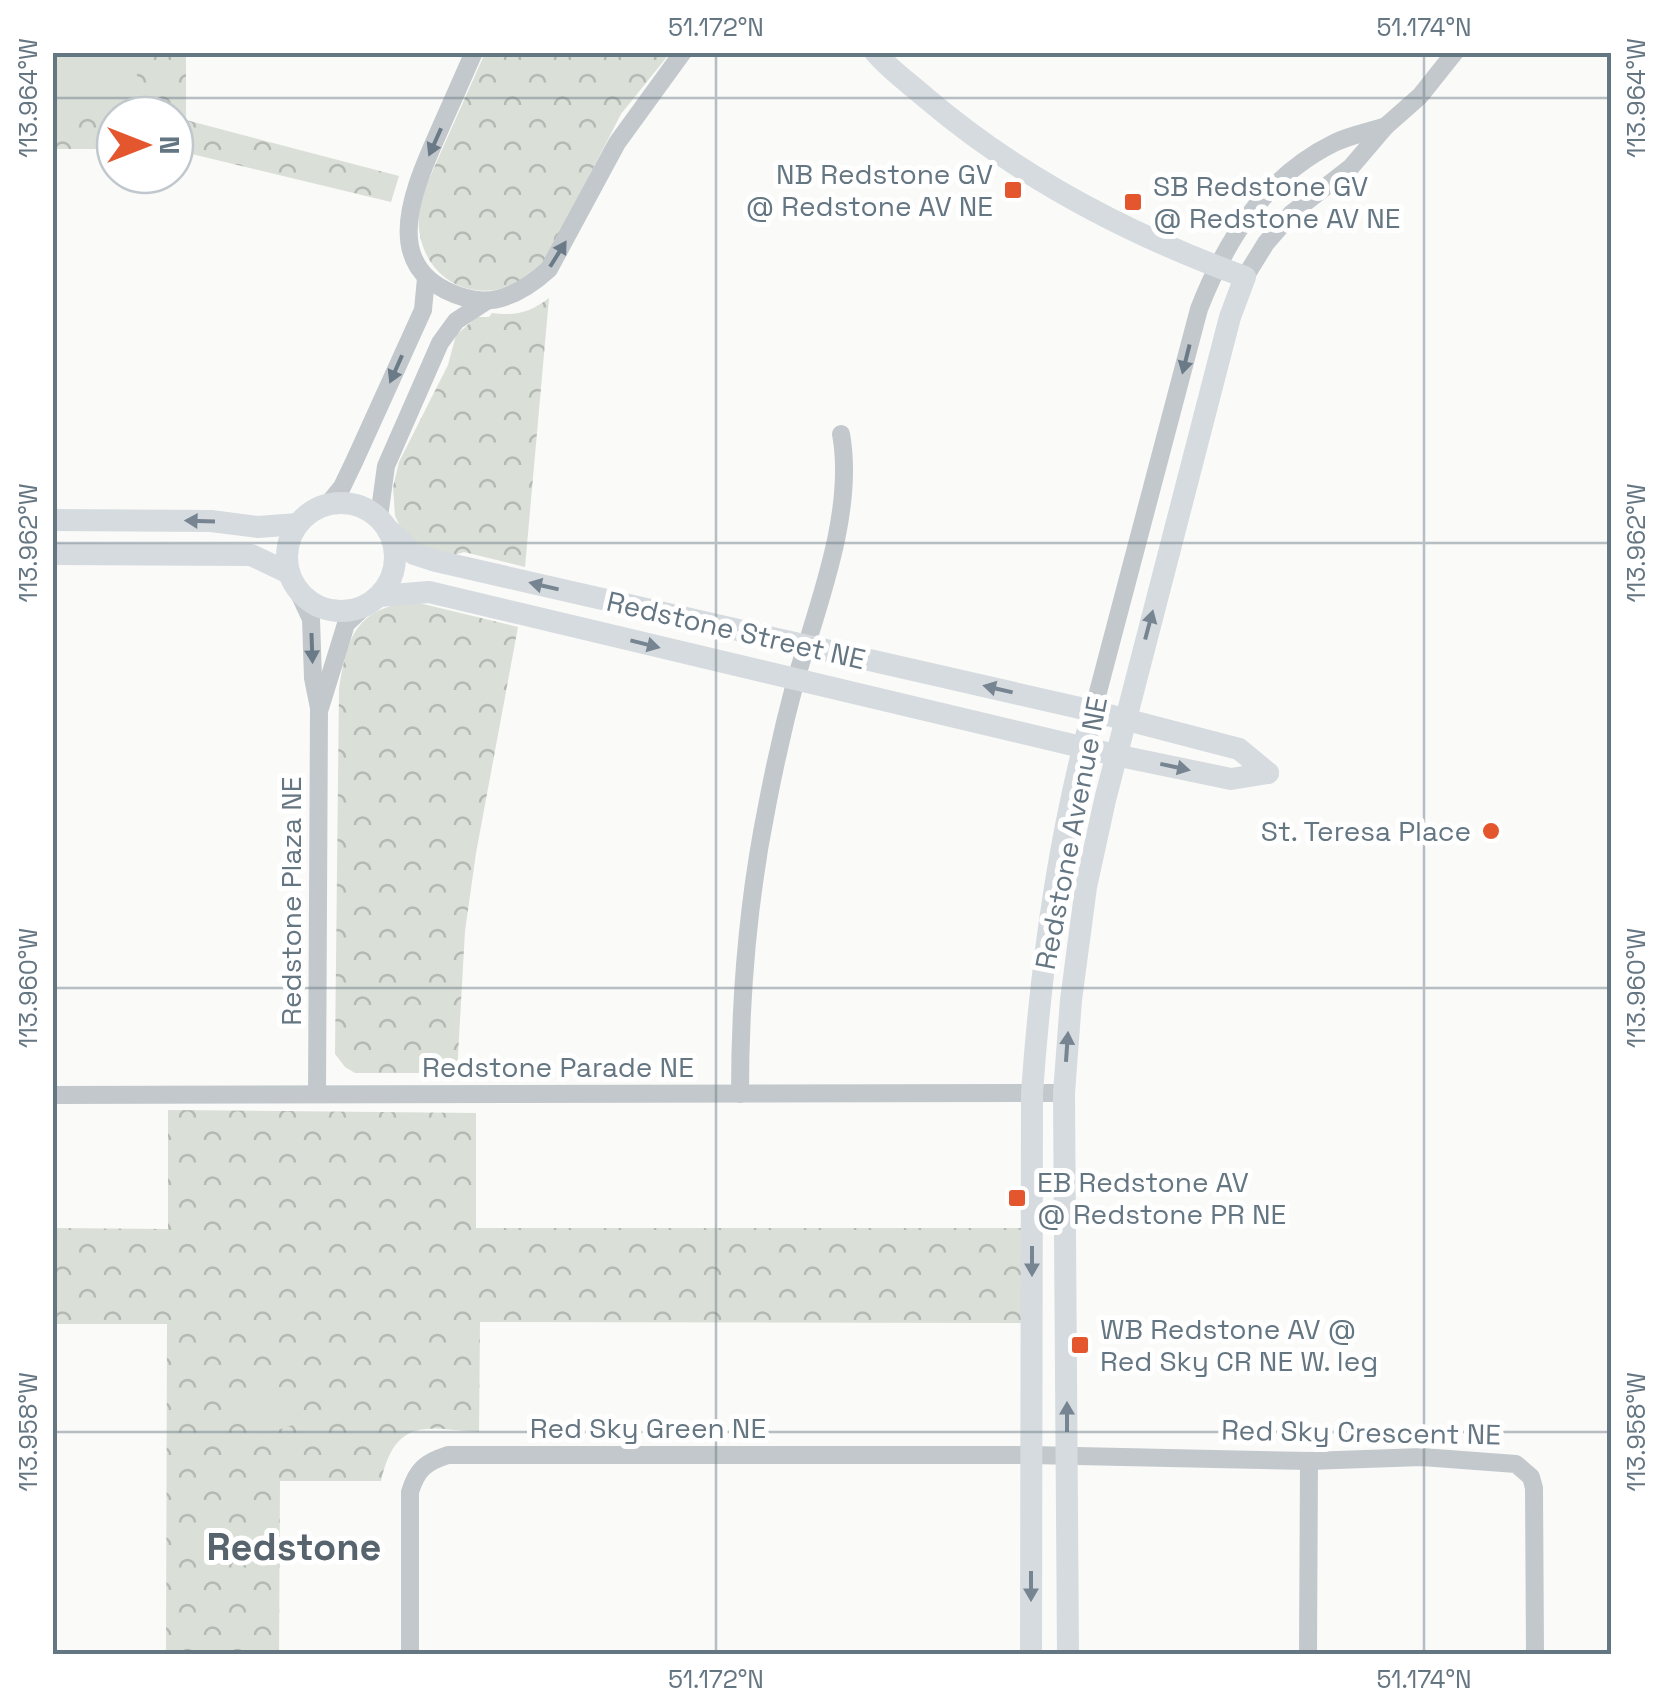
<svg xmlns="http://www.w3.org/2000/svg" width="1664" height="1707" font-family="'Space Grotesk',sans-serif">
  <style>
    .park { fill: url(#park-crowns) }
    .pitch { fill: #dadfd7 }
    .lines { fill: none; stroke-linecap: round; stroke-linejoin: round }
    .street { stroke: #c3c8cc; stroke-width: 18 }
    .secondary { stroke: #d6dbdf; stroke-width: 22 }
    .oneway { fill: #6a7a87 }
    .oneway2 { fill: #768591 }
    .ticks { fill: none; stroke: #657683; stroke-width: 2.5; stroke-opacity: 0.45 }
    .poi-dot { fill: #e4572e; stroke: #fff; stroke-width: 4 }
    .labels { text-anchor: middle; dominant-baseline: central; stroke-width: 10; stroke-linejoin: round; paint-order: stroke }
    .poi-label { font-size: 28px; fill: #657683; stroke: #fff; text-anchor: start }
    .street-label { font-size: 28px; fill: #657683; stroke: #fff }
    .district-label { font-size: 38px; font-weight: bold; fill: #57646e; stroke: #fff }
    .neatline { fill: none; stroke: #657683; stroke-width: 4 }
    .ticks-label { font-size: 25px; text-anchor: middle; fill: #657683 }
  </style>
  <defs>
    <pattern id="park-crowns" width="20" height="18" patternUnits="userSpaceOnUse" patternTransform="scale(2.5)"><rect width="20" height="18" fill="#dadfd7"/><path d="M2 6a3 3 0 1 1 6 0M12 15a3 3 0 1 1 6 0" fill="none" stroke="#b4b9b4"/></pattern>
  </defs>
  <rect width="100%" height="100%" fill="#fafaf8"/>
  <g class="park">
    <path d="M53 53H186V120L399 176 391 202 175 150V115H115V149H53Z"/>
    <path d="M485 53H670L621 114 545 262C487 323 403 280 421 197Z"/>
    <path d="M549 298 525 567 464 552 448 557 428 552 401 528 395 516 393 487 399 462 448 365 456 335 477 317H489L492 313C516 316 529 313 549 298Z"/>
    <path d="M415 602 518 627 476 853 465 931 457 1073H355L345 1067 335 1054 339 690C347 638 355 607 415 602Z"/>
    <path d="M168 1110 476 1113V1228H1021V1323L480 1322 479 1432C428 1429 396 1415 381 1481H280L279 1654H166L167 1324H53L52 1228 168 1229Z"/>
  </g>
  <g class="pitch">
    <path d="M53 52 137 53V115L53 118Z"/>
    <path d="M289 1384 302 1422 262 1435 249 1398Z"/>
  </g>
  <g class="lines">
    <g class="street">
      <path d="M474 52C461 81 449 109 436 138 410 197 379 273 466 298 497 307 526 290 549 269L617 143 683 52"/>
      <path d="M1245 277 1266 243 1292 213 1351 167 1386 126 1420 96 1455 52"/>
      <path d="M329 503 342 487 354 462 423 310 426 278"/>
      <path d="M379 517 386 466 440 343 456 321 485 302"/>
      <path d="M297 589 311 619 313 678 319 708 317 1094"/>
      <path d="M320 708 346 624 364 607"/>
      <path d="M1093 711 1199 309C1226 240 1265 177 1334 143 1350 135 1369 132 1386 126"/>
      <path d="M740 1094C740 998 748 900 767 806 775 764 785 720 796 679 818 605 855 511 841 434"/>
      <path d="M52 1095 1064 1093"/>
      <path d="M410 1654V1492C417 1469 426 1462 448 1455H1031L1309 1461 1422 1457 1516 1464 1531 1477 1534 1488 1535 1654"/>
      <path d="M1308 1654 1309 1461"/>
    </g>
    <g class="secondary">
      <path d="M875 52C890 70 909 83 926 98 1020 178 1130 235 1245 277L1230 317 1105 800 1086 887 1071 1000 1064 1093 1068 1654"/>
      <circle cx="341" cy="557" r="54"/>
      <path d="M52 520 211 521 258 527 298 524"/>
      <path d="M390 531 414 554 436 561 1093 711 1239 749 1268 773"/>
      <path d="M52 554 251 555 289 573"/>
      <path d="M380 596 429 592 1115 755 1231 779 1268 773"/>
      <path d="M1031 1654 1032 1093C1041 964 1058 836 1093 711"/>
    </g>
  </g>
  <defs><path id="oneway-solid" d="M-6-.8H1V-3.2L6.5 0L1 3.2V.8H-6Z" transform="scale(2.5)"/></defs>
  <g class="oneway">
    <use href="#oneway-solid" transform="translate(435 142) rotate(114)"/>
    <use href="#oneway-solid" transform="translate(558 254) rotate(-58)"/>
    <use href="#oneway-solid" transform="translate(1186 359) rotate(104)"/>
    <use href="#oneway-solid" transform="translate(396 369) rotate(114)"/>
    <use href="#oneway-solid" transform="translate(312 648) rotate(88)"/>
  </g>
  <g class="oneway2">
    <use href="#oneway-solid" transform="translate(200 521) rotate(-178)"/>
    <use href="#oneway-solid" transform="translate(544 586) rotate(-167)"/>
    <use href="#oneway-solid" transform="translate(1149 625) rotate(-75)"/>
    <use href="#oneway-solid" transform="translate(645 644) rotate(14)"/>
    <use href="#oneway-solid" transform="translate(998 689) rotate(-167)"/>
    <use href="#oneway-solid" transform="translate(1175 767) rotate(12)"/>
    <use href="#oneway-solid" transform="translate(1067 1047) rotate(-86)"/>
    <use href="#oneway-solid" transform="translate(1032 1261) rotate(90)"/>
    <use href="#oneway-solid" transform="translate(1067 1417) rotate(-90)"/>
    <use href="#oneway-solid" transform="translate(1031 1586) rotate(90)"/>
  </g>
  <path class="ticks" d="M716 52V1654M1424 52V1654M52 98H1612M52 543H1612M52 988H1612M52 1432H1612"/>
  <g class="poi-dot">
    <rect x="1003" y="180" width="20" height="20" rx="5"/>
    <rect x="1123" y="192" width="20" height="20" rx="5"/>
    <circle cx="1491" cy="831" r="10"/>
    <rect x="1007" y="1188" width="20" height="20" rx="5"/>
    <rect x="1070" y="1335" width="20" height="20" rx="5"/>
  </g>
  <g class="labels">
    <g class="poi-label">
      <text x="993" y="174" text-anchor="end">NB Redstone GV<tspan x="993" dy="32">@ Redstone AV NE</tspan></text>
      <text x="1153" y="186">SB Redstone GV<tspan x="1153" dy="32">@ Redstone AV NE</tspan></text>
      <text x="1471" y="831" text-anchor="end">St. Teresa Place</text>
      <text x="1037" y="1182">EB Redstone AV<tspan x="1037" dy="32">@ Redstone PR NE</tspan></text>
      <text x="1100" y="1329">WB Redstone AV @<tspan x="1100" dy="32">Red Sky CR NE W. leg</tspan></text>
    </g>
    <g class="street-label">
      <text transform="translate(736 630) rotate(13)">Redstone Street NE</text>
      <text transform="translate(1071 833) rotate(-79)">Redstone Avenue NE</text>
      <text transform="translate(291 901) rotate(-90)">Redstone Plaza NE</text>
      <text x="558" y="1067">Redstone Parade NE</text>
      <text x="648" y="1428">Red Sky Green NE</text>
      <text transform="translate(1361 1432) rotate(1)">Red Sky Crescent NE</text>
    </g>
    <g class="district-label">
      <text x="294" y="1547">Redstone</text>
    </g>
  </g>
  <rect width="1664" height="1707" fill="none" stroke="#ffffff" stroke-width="110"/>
  <g transform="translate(145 145) rotate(90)"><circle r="48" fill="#ffffff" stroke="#c1c8cd" stroke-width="2.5"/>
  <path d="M0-8L18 38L0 25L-18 38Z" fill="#e4572e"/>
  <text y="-15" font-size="28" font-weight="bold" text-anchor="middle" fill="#657683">N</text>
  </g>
  <rect x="55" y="55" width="1554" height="1597" class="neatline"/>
  <g class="ticks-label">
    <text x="716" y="36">51.172°N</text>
    <text x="1424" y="36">51.174°N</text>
    <text transform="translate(1636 98) rotate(-90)" y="9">113.964°W</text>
    <text transform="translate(28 98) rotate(-90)" y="9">113.964°W</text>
    <text transform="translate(1636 543) rotate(-90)" y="9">113.962°W</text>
    <text transform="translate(28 543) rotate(-90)" y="9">113.962°W</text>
    <text transform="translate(1636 988) rotate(-90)" y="9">113.960°W</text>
    <text transform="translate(28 988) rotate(-90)" y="9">113.960°W</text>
    <text transform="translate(1636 1432) rotate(-90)" y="9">113.958°W</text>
    <text transform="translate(28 1432) rotate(-90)" y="9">113.958°W</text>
    <text x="716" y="1688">51.172°N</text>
    <text x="1424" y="1688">51.174°N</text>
  </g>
</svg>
